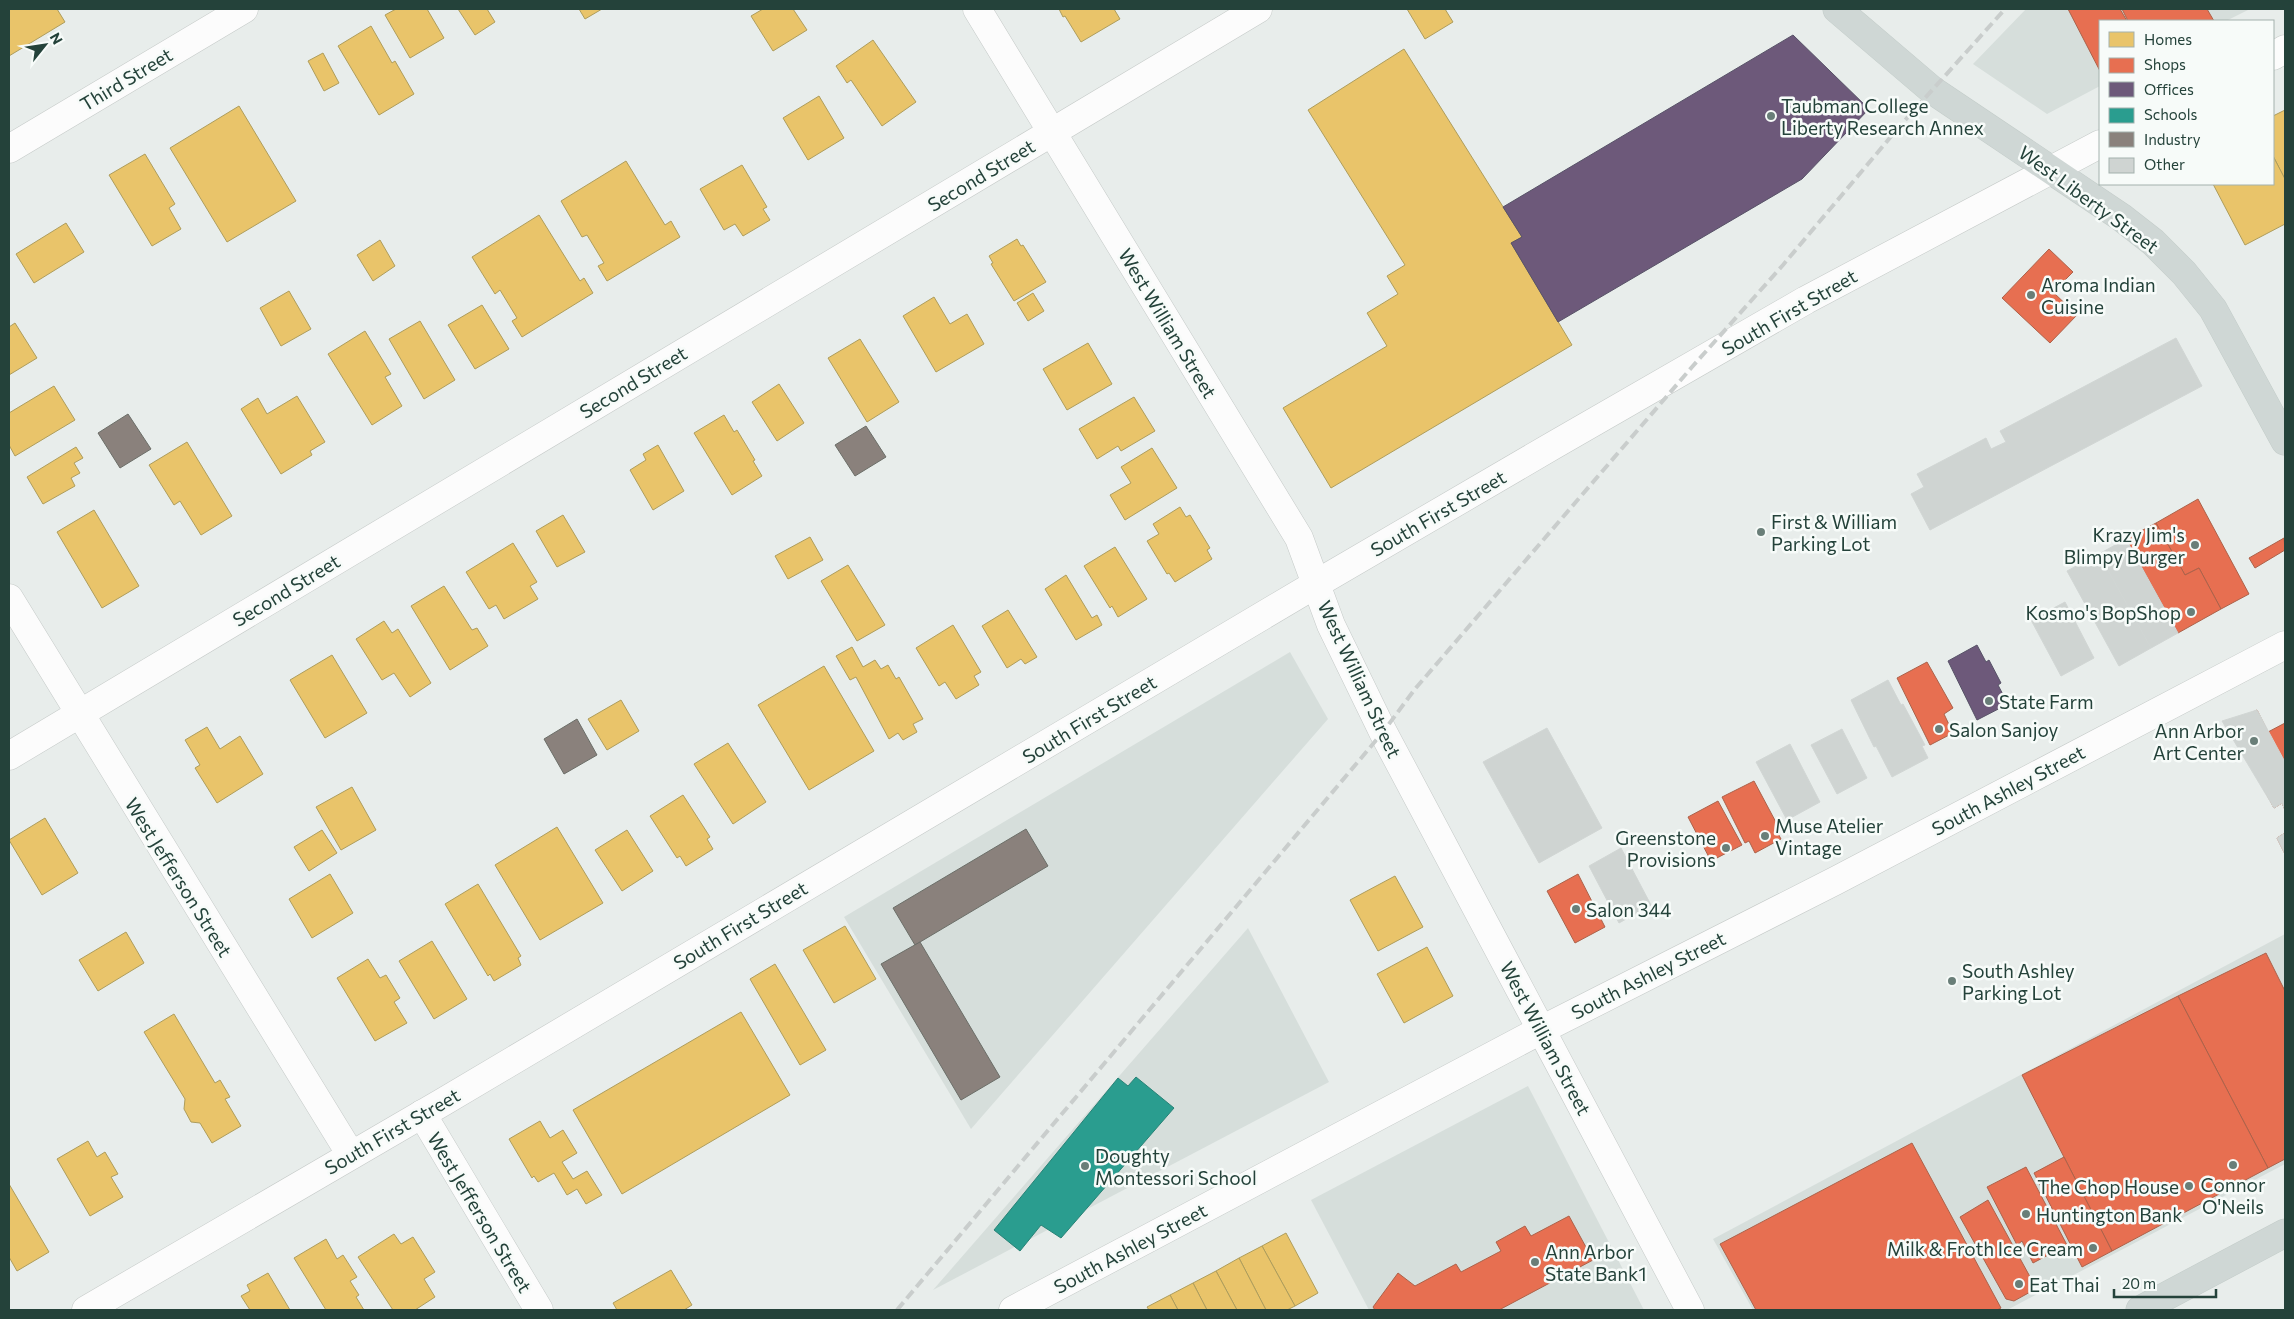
<svg xmlns="http://www.w3.org/2000/svg" width="2294" height="1319" font-family="Commissioner,sans-serif">
  <style>
    .built { fill: #d6dedb }
    .homes { fill: #e9c46a; stroke: #ae9d5c }
    .shops { fill: #e76f51; stroke: #ac624a }
    .offices { fill: #6d597a; stroke: #575267 }
    .schools { fill: #2a9d8f; stroke: #288276 }
    .industry { fill: #8a817c; stroke: #6b6e68 }
    .building { fill: #cfd4d2; stroke: #d1d6d4 }
    .lines { fill: none; stroke-linecap: round; stroke-linejoin: round }
    .minor-casing { stroke: #c5cac8; stroke-width: 29 }
    .major-casing { stroke: #c3ccc9; stroke-width: 29 }
    .minor { stroke: #fcfcfc; stroke-width: 28 }
    .major { stroke: #cfd7d5; stroke-width: 28 }
    .rail { stroke: #c9cdcc; stroke-width: 4; stroke-dasharray: 10 5; stroke-linecap: butt }
    .poi-dot { fill: #697e78; stroke: #f7fbf9; stroke-width: 2 }
    .labels { text-anchor: middle; dominant-baseline: central; stroke-width: 5; stroke-linejoin: round; paint-order: stroke }
    .street-label { font-size: 19px; fill: #24423a; stroke: #f7fbf9 }
    .poi-label { font-size: 19px; fill: #24423a; stroke: #f7fbf9; text-anchor: start }
  </style>
  <rect width="100%" height="100%" fill="#e8edeb"/>
  <g class="built">
    <path d="M2026 9H2250L2226 21H2100V86L2047 114 1973 64Z"/>
    <path d="M1290 652 1328 719 971 1129 844 917Z"/>
    <path d="M1248 928 1329 1082 933 1290Z"/>
    <path d="M2285 934V1164L2007 1310H1753L1713 1239Z"/>
    <path d="M1528 1086 1644 1310H1369L1311 1200Z"/>
  </g>
  <g class="homes">
    <path d="M9 9H57L65 22 9 56Z"/>
    <path d="M396 9H427L444 38 410 58 385 15Z"/>
    <path d="M458 9H487L495 22 475 35Z"/>
    <path d="M579 9H602L585 19Z"/>
    <path d="M763 9H793L807 30 773 51 751 16Z"/>
    <path d="M1059 9H1114L1120 19 1081 42 1065 16 1063 17Z"/>
    <path d="M1407 9H1445L1453 22 1425 39Z"/>
    <path d="M371 26 392 63 395 61 414 94 379 115 338 46Z"/>
    <path d="M873 40 916 102 882 126 851 80 847 83 836 66Z"/>
    <path d="M1404 49 1522 237 1511 243 1572 345 1331 488 1283 408 1387 346 1367 313 1398 294 1387 276 1405 265 1308 110Z"/>
    <path d="M323 53 339 83 324 91 308 61Z"/>
    <path d="M819 96 844 138 808 160 783 118Z"/>
    <path d="M239 106 296 201 227 242 170 148Z"/>
    <path d="M2285 110V179L2273 156V116Z"/>
    <path d="M145 154 175 204 169 208 181 229 152 246 109 175Z"/>
    <path d="M2273 156 2285 179V224L2245 245 2213 184H2273Z"/>
    <path d="M626 161 665 225 671 221 680 237 607 281 598 266 604 263 587 235 582 237 561 201Z"/>
    <path d="M742 165 767 207 763 209 770 220 743 236 735 224 724 230 700 189Z"/>
    <path d="M539 215 580 281 584 278 593 293 522 337 512 321 517 318 500 290 495 294 472 257Z"/>
    <path d="M66 223 84 252 34 283 16 254Z"/>
    <path d="M1017 239 1021 246 1023 245 1046 282 1014 301 991 264 993 263 989 256Z"/>
    <path d="M380 240 395 266 373 281 357 255Z"/>
    <path d="M289 291 311 329 281 346 260 308Z"/>
    <path d="M1033 293 1044 311 1028 321 1017 303Z"/>
    <path d="M934 297 950 324 967 314 984 344 936 372 903 316Z"/>
    <path d="M482 305 509 349 475 369 448 325Z"/>
    <path d="M420 321 455 380 424 399 389 339Z"/>
    <path d="M15 323 37 358 9 375V327Z"/>
    <path d="M365 331 391 374 385 377 402 406 372 425 328 354Z"/>
    <path d="M860 339 899 402 867 422 828 358Z"/>
    <path d="M1088 343 1112 384 1067 410 1043 369Z"/>
    <path d="M779 384 804 423 777 441 752 402Z"/>
    <path d="M54 386 75 420 15 456 9 445V413Z"/>
    <path d="M297 396 325 442 310 451 312 455 281 474 241 409 258 398 267 414Z"/>
    <path d="M1134 397 1155 431 1121 451 1118 446 1097 459 1079 429Z"/>
    <path d="M724 415 734 432 737 430 755 460 753 461 762 476 732 495 694 433Z"/>
    <path d="M187 442 232 516 201 535 180 501 174 505 149 465Z"/>
    <path d="M658 445 684 491 653 510 630 470 646 460 643 454Z"/>
    <path d="M76 447 83 458 74 463 80 473 71 478 75 486 43 504 27 477Z"/>
    <path d="M1152 448 1177 488 1125 520 1110 495 1131 483 1121 467Z"/>
    <path d="M1180 507 1186 517 1190 515 1210 548 1207 550 1212 559 1175 582 1169 573 1167 574 1147 541 1159 534 1153 524Z"/>
    <path d="M94 510 139 586 102 608 57 532Z"/>
    <path d="M563 515 585 552 557 567 536 531Z"/>
    <path d="M810 537 823 560 788 579 775 556Z"/>
    <path d="M513 543 537 582 530 586 538 599 504 619 496 605 489 609 466 572Z"/>
    <path d="M1115 547 1147 599 1118 617 1112 606 1110 608 1084 566Z"/>
    <path d="M848 565 885 625 857 641 821 581Z"/>
    <path d="M1066 575 1092 618 1097 615 1102 625 1076 640 1045 589Z"/>
    <path d="M444 586 472 630 477 628 488 646 450 670 411 606Z"/>
    <path d="M1008 610 1037 657 1025 664 1021 659 1007 668 982 626Z"/>
    <path d="M384 621 392 633 398 629 431 683 410 697 394 673 382 680 356 639Z"/>
    <path d="M953 625 981 672 974 676 979 685 956 699 945 682 939 686 916 648Z"/>
    <path d="M852 647 863 667 875 660 881 669 888 665 896 679 899 677 923 719 913 724 917 732 903 740 898 733 889 739 856 677 850 680 836 656Z"/>
    <path d="M332 655 367 713 325 738 290 680Z"/>
    <path d="M824 666 874 751 809 790 758 705Z"/>
    <path d="M621 700 639 731 607 750 588 719Z"/>
    <path d="M207 727 220 749 240 736 263 774 217 803 195 768 200 765 185 740Z"/>
    <path d="M728 743 766 802 733 824 694 764Z"/>
    <path d="M352 787 376 830 341 850 316 807Z"/>
    <path d="M683 795 710 837 707 839 713 849 686 866 680 856 677 858 650 816Z"/>
    <path d="M45 818 78 873 42 895 9 840Z"/>
    <path d="M557 827 603 903 540 940 495 865Z"/>
    <path d="M322 830 337 853 309 871 294 847Z"/>
    <path d="M627 830 653 871 622 891 595 850Z"/>
    <path d="M330 874 353 913 312 938 289 899Z"/>
    <path d="M1395 876 1423 927 1378 951 1350 900Z"/>
    <path d="M478 884 521 956 518 958 521 965 494 981 490 974 488 976 445 904Z"/>
    <path d="M845 926 876 979 834 1003 803 950Z"/>
    <path d="M126 932 144 963 98 991 79 960Z"/>
    <path d="M432 941 467 999 434 1019 399 961Z"/>
    <path d="M1427 947 1453 996 1404 1023 1377 974Z"/>
    <path d="M368 959 380 978 386 975 400 998 394 1002 407 1023 375 1041 337 978Z"/>
    <path d="M775 964 826 1050 800 1065 750 979Z"/>
    <path d="M741 1012 790 1095 622 1194 573 1110Z"/>
    <path d="M174 1014 215 1083 220 1080 230 1097 225 1099 241 1126 212 1143 200 1123 191 1122 184 1109 185 1099 144 1032Z"/>
    <path d="M540 1121 550 1138 563 1130 577 1153 562 1162 573 1179 587 1171 602 1195 586 1204 577 1189 567 1195 554 1173 538 1182 534 1176 532 1178 509 1139Z"/>
    <path d="M88 1141 97 1157 105 1152 118 1174 111 1177 123 1197 90 1216 57 1159Z"/>
    <path d="M9 1184 49 1252 17 1271 9 1257Z"/>
    <path d="M1286 1233 1318 1293 1295 1306 1262 1246Z"/>
    <path d="M394 1234 401 1244 413 1237 435 1272 424 1279 435 1297 415 1310H393L358 1257Z"/>
    <path d="M326 1239 337 1259 343 1255 357 1277 350 1281 359 1295 356 1297 364 1310H326L294 1258Z"/>
    <path d="M1262 1246 1295 1306 1287 1310H1266L1239 1258Z"/>
    <path d="M1239 1258 1266 1310H1237L1216 1271Z"/>
    <path d="M671 1270 692 1305 684 1310H617L613 1303Z"/>
    <path d="M1216 1271 1237 1310H1207L1193 1283Z"/>
    <path d="M268 1273 290 1310H250L241 1296 250 1291 247 1285Z"/>
    <path d="M1193 1283 1207 1310H1178L1170 1295Z"/>
    <path d="M1170 1295 1178 1310H1149L1147 1307Z"/>
  </g>
  <g class="shops">
    <path d="M2068 9H2120L2127 21H2100V71Z"/>
    <path d="M2122 9H2207L2214 21H2128Z"/>
    <path d="M2049 249 2073 272 2053 292 2077 315 2050 343 2002 298Z"/>
    <path d="M2198 499 2249 594 2221 609 2199 568 2185 575 2156 523Z"/>
    <path d="M2156 523 2185 575 2199 568 2221 609 2178 633 2126 539Z"/>
    <path d="M2284 538 2285 550 2255 568 2249 558Z"/>
    <path d="M1927 662 1953 708 1944 714 1953 733 1930 745 1897 678Z"/>
    <path d="M2257 710 2268 732 2285 723V810L2282 803 2274 808 2229 725Z"/>
    <path d="M1754 781 1778 826 1775 828 1781 839 1755 853 1749 841 1745 843 1722 797Z"/>
    <path d="M1718 801 1742 845 1711 861 1688 817Z"/>
    <path d="M2285 833V854L2277 838Z"/>
    <path d="M1578 874 1605 927 1575 943 1547 891Z"/>
    <path d="M2266 953 2285 991V1159L2268 1168 2178 996Z"/>
    <path d="M2178 996 2268 1168 2112 1251 2022 1075Z"/>
    <path d="M1912 1143 2001 1308 1997 1310H1756L1720 1244Z"/>
    <path d="M2064 1157 2112 1251 2082 1267 2034 1173Z"/>
    <path d="M2026 1167 2067 1245 2033 1263 2022 1241 2017 1245 1987 1187Z"/>
    <path d="M1988 1200 2034 1284 2032 1291 2014 1301 2006 1299 1960 1217Z"/>
    <path d="M1569 1216 1593 1260 1499 1310H1375L1373 1307 1398 1273 1415 1286 1456 1264 1461 1272 1501 1251 1496 1242 1525 1226 1531 1236Z"/>
  </g>
  <g class="offices">
    <path d="M1793 35 1869 109 1802 179 1558 322 1511 243 1522 237 1503 207Z"/>
    <path d="M1977 645 1986 662 1989 660 2001 683 1998 685 2008 704 1977 720 1948 661Z"/>
  </g>
  <path class="schools" d="M1136 1077 1174 1108 1061 1238 1041 1225 1020 1251 994 1230 1118 1078 1128 1086Z"/>
  <g class="industry">
    <path d="M128 414 151 449 120 468 98 433Z"/>
    <path d="M866 426 886 457 855 476 835 445Z"/>
    <path d="M577 719 597 755 564 774 544 739Z"/>
    <path d="M1026 829 1048 866 915 945 893 908Z"/>
    <path d="M920 942 1000 1077 961 1100 881 964Z"/>
  </g>
  <g class="building">
    <path d="M2176 338 2202 386 1930 530 1911 494 1924 487 1917 474 1986 438 1991 449 2006 442 2000 431Z"/>
    <path d="M2126 539 2178 633 2151 648 2099 554Z"/>
    <path d="M2099 554 2151 648 2119 666 2067 571Z"/>
    <path d="M2065 602 2094 658 2061 676 2031 620Z"/>
    <path d="M1888 680 1901 705 1903 704 1925 745 1922 746 1928 758 1892 777 1876 746 1874 747 1851 700Z"/>
    <path d="M2257 710 2285 762V810L2282 803 2274 808 2222 721Z"/>
    <path d="M1547 728 1602 828 1539 863 1483 762Z"/>
    <path d="M1842 729 1867 778 1837 794 1811 745Z"/>
    <path d="M1790 744 1820 802 1787 820 1756 762Z"/>
    <path d="M2285 833V854L2277 838Z"/>
    <path d="M1621 848 1651 905 1619 923 1589 866Z"/>
  </g>
  <g class="lines">
    <defs>
      <g id="minor">
        <path d="M977 9 1299 538 1331 625 1383 732 1690 1310"/>
        <path d="M2273 56 2285 49"/>
        <path d="M9 149 244 9"/>
        <path d="M9 598 351 1155"/>
        <path d="M9 756 1258 9"/>
        <path d="M422 1114 539 1310"/>
        <path d="M86 1310 443 1102 1316 584 1554 445 1806 300 2100 144"/>
        <path d="M1013 1310 1541 1030 1835 881 2285 645"/>
      </g>
      <g id="major">
        <path d="M1837 9 1932 90 2121 217 2153 242 2184 273 2213 309 2285 441"/>
        <path d="M2140 1310 2285 1233"/>
      </g>
    </defs>
    <use href="#minor" class="minor-casing"/>
    <use href="#major" class="major-casing"/>
    <use href="#minor" class="minor"/>
    <use href="#major" class="major"/>
    <path class="rail" d="M897 1310 1383 732 1415 689 1692 367 1783 265 1899 127 2005 9"/>
  </g>
  <g class="poi-dot">
    <circle cx="1771" cy="116" r="5"/>
    <circle cx="2031" cy="295" r="5"/>
    <circle cx="1761" cy="532" r="5"/>
    <circle cx="2195" cy="545" r="5"/>
    <circle cx="2191" cy="612" r="5"/>
    <circle cx="1989" cy="701" r="5"/>
    <circle cx="1939" cy="729" r="5"/>
    <circle cx="2254" cy="741" r="5"/>
    <circle cx="1765" cy="836" r="5"/>
    <circle cx="1726" cy="848" r="5"/>
    <circle cx="1576" cy="909" r="5"/>
    <circle cx="1952" cy="981" r="5"/>
    <circle cx="2233" cy="1165" r="5"/>
    <circle cx="1085" cy="1166" r="5"/>
    <circle cx="2189" cy="1186" r="5"/>
    <circle cx="2026" cy="1214" r="5"/>
    <circle cx="2093" cy="1248" r="5"/>
    <circle cx="1535" cy="1262" r="5"/>
    <circle cx="2019" cy="1284" r="5"/>
  </g>
  <g class="labels">
    <g class="street-label">
      <text transform="translate(126 79) rotate(-31)">Third Street</text>
      <text transform="translate(981 175) rotate(-31)">Second Street</text>
      <text transform="translate(2089 199) rotate(36)">West Liberty Street</text>
      <text transform="translate(1789 312) rotate(-30)">South First Street</text>
      <text transform="translate(1168 323) rotate(59)">West William Street</text>
      <text transform="translate(633 382) rotate(-31)">Second Street</text>
      <text transform="translate(1438 513) rotate(-30)">South First Street</text>
      <text transform="translate(286 590) rotate(-31)">Second Street</text>
      <text transform="translate(1360 679) rotate(65)">West William Street</text>
      <text transform="translate(1089 719) rotate(-31)">South First Street</text>
      <text transform="translate(2008 790) rotate(-28)">South Ashley Street</text>
      <text transform="translate(179 877) rotate(58)">West Jefferson Street</text>
      <text transform="translate(740 925) rotate(-31)">South First Street</text>
      <text transform="translate(1648 975) rotate(-27)">South Ashley Street</text>
      <text transform="translate(1546 1038) rotate(62)">West William Street</text>
      <text transform="translate(392 1131) rotate(-30)">South First Street</text>
      <text transform="translate(480 1212) rotate(59)">West Jefferson Street</text>
      <text transform="translate(1130 1248) rotate(-28)">South Ashley Street</text>
    </g>
    <g class="poi-label">
      <text x="1781" y="105">Taubman College<tspan x="1781" dy="22">Liberty Research Annex</tspan></text>
      <text x="2041" y="284">Aroma Indian<tspan x="2041" dy="22">Cuisine</tspan></text>
      <text x="1771" y="521">First &amp; William<tspan x="1771" dy="22">Parking Lot</tspan></text>
      <text x="2185" y="534" text-anchor="end">Krazy Jim's<tspan x="2185" dy="22">Blimpy Burger</tspan></text>
      <text x="2181" y="612" text-anchor="end">Kosmo's BopShop</text>
      <text x="1999" y="701">State Farm</text>
      <text x="1949" y="729">Salon Sanjoy</text>
      <text x="2244" y="730" text-anchor="end">Ann Arbor<tspan x="2244" dy="22">Art Center</tspan></text>
      <text x="1775" y="825">Muse Atelier<tspan x="1775" dy="22">Vintage</tspan></text>
      <text x="1716" y="837" text-anchor="end">Greenstone<tspan x="1716" dy="22">Provisions</tspan></text>
      <text x="1586" y="909">Salon 344</text>
      <text x="1962" y="970">South Ashley<tspan x="1962" dy="22">Parking Lot</tspan></text>
      <text x="1095" y="1155">Doughty<tspan x="1095" dy="22">Montessori School</tspan></text>
      <text x="2233" y="1184" text-anchor="middle">Connor<tspan x="2233" dy="22">O'Neils</tspan></text>
      <text x="2179" y="1186" text-anchor="end">The Chop House</text>
      <text x="2036" y="1214">Huntington Bank</text>
      <text x="2083" y="1248" text-anchor="end">Milk &amp; Froth Ice Cream</text>
      <text x="1545" y="1251">Ann Arbor<tspan x="1545" dy="22">State Bank1</tspan></text>
      <text x="2029" y="1284">Eat Thai</text>
    </g>
  </g>
  <rect width="2294" height="1319" fill="none" stroke="#24423a" stroke-width="20"/>
  <rect x="2099" y="20" width="175" height="165" fill="#f7fbf9" stroke="#a3b1ad"/>
  <rect x="2109" y="32" width="25" height="15" fill="#e9c46a" stroke="#a3b1ad"/>
  <text x="2144" y="45" font-size="15" fill="#24423a">Homes</text>
  <rect x="2109" y="58" width="25" height="15" fill="#e76f51" stroke="#a3b1ad"/>
  <text x="2144" y="70" font-size="15" fill="#24423a">Shops</text>
  <rect x="2109" y="82" width="25" height="15" fill="#6d597a" stroke="#a3b1ad"/>
  <text x="2144" y="95" font-size="15" fill="#24423a">Offices</text>
  <rect x="2109" y="108" width="25" height="15" fill="#2a9d8f" stroke="#a3b1ad"/>
  <text x="2144" y="120" font-size="15" fill="#24423a">Schools</text>
  <rect x="2109" y="132" width="25" height="15" fill="#8a817c" stroke="#a3b1ad"/>
  <text x="2144" y="145" font-size="15" fill="#24423a">Industry</text>
  <rect x="2109" y="158" width="25" height="15" fill="#cfd4d2" stroke="#a3b1ad"/>
  <text x="2144" y="170" font-size="15" fill="#24423a">Other</text>
  <g transform="translate(45 45) rotate(60)" stroke="#f7fbf9" stroke-width="4" paint-order="stroke">
  <path d="M0-4L9 19L0 12L-9 19Z" fill="#24423a"/>
  <text y="-8" font-size="14" font-weight="bold" text-anchor="middle" fill="#24423a">N</text>
  </g>
  <path d="M2114 1289v8h102v-8" fill="none" stroke="#24423a" stroke-width="2.5"/>
  <text x="2122" y="1289" font-size="15" fill="#24423a" stroke="#f7fbf9" stroke-width="4" paint-order="stroke">20 m</text>
</svg>
